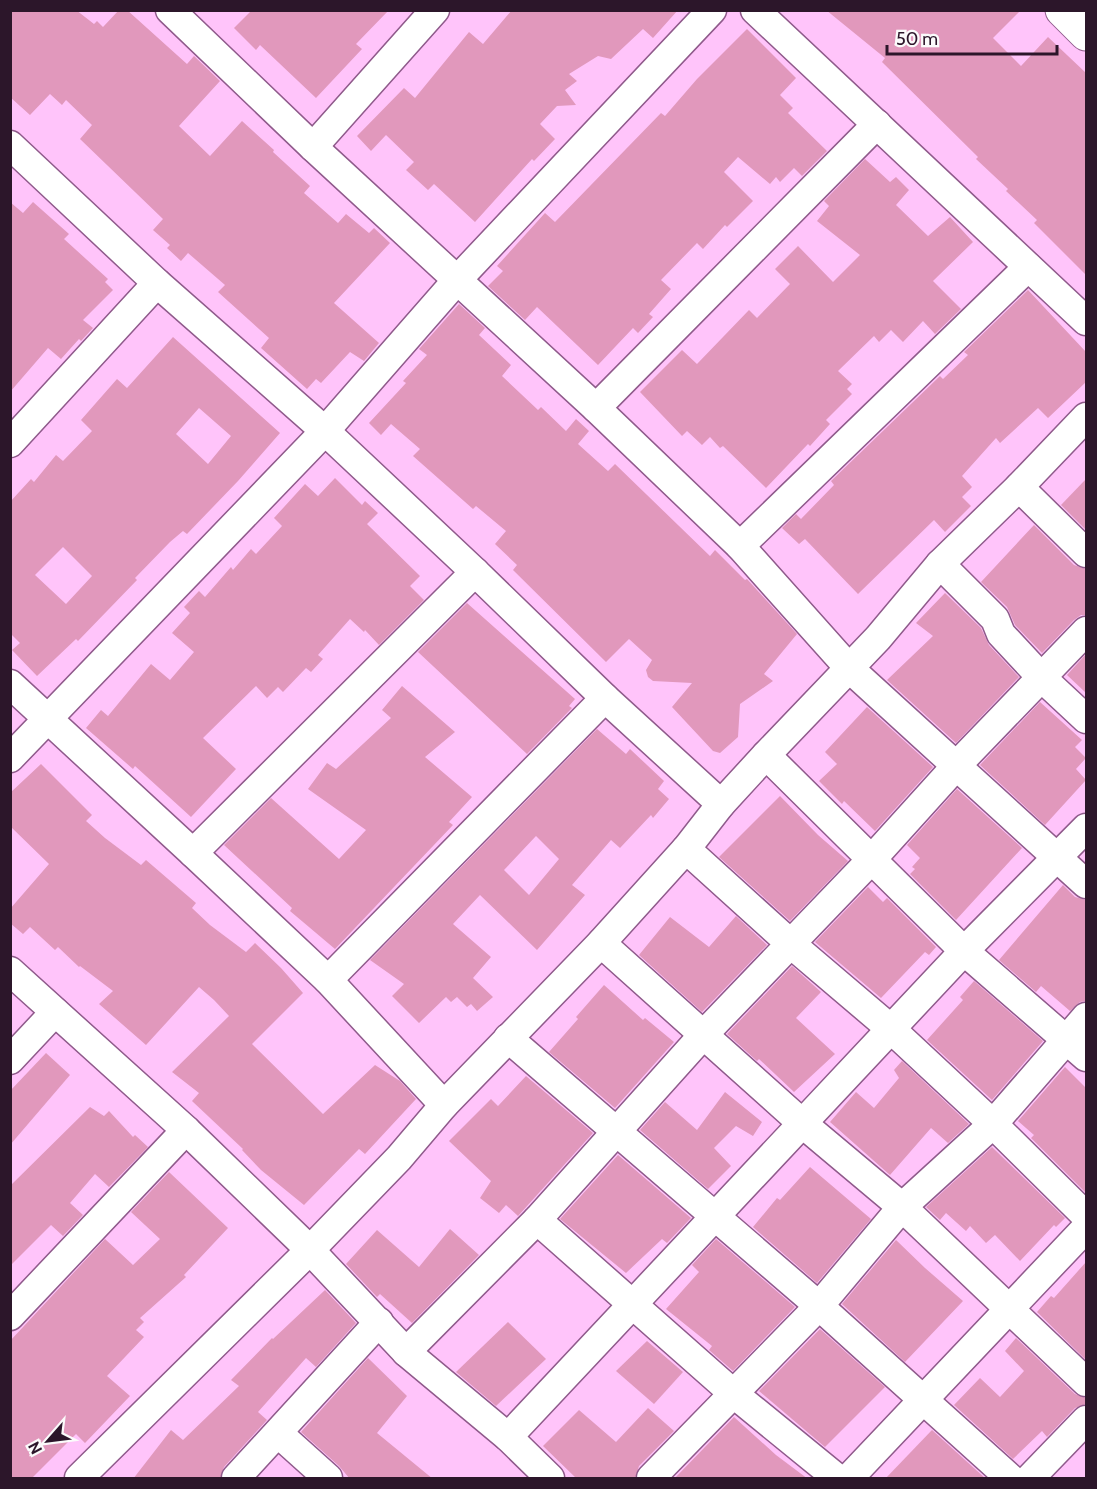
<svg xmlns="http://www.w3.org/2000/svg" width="1097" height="1489" font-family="Cabin,sans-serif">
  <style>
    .building { fill: #e198bc; fill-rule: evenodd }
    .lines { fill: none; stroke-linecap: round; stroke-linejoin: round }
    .minor-casing { stroke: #8f5a8b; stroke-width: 31 }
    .major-casing { stroke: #8f5a8b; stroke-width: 35 }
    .minor { stroke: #fff; stroke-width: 28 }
    .major { stroke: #fff; stroke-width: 33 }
  </style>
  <rect width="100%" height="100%" fill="#ffc4fa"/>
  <g class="building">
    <path d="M10 10H76L94 24 97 21 103 27 119 10H127L187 64 194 56 220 81 179 126 210 156 242 121 274 150 273 152 310 186 304 193 338 223 346 214 369 233 374 228 390 243 334 303 379 343 364 361 350 352 321 383 316 379 307 389 261 348 269 338 218 292 225 285 188 253 181 261 167 248 170 245 153 230 163 219 80 139 92 125 66 100 62 105 50 94 30 115 10 97Z"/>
    <path d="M252 10H389L356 44 362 49 316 98 260 45 256 50 234 28Z"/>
    <path d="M512 10H678L653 38 643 29 611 59 598 56 569 74 577 81 565 90 576 105 557 106 540 124 555 139 534 161 532 159 475 222 434 184 428 190 406 170 414 162 386 135 371 151 357 136 404 88 415 98 469 32 483 44Z"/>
    <path d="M826 10H1021L993 38 1021 66 1048 37 1086 73V275L1034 223 1037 220 1006 191 1008 189 976 159 978 157 882 62 885 58Z"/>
    <path d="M747 29 796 78 780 95 793 108 788 113 827 151 802 176 794 168 780 182 776 177 770 184 738 157 724 172 753 201 727 227 725 225 703 249 697 243 661 280 671 289 649 314 653 317 638 333 633 328 598 365 537 307 525 320 488 286 503 271 497 266 545 213 555 222 661 113 665 116 697 79Z"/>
    <path d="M865 159 890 182 896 177 909 190 896 205 928 236 950 217 973 242 933 281 961 309 935 334 923 321 903 342 891 330 879 342 874 336 838 371 852 384 847 389 852 394 826 420 830 424 810 446 808 444 766 488 723 446 720 448 710 437 702 445 687 431 682 436 640 392 682 350 697 364 749 310 757 318 790 284 775 269 798 246 833 282 860 255 817 221 829 206 824 201Z"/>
    <path d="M10 202 23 213 33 202 69 234 64 239 108 279 105 282 113 290 83 320 93 328 81 341 79 339 61 359 48 348 10 392Z"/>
    <path d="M1028 290 1086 352V382L1048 418 1038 408 1000 443 996 438 962 476 972 487 962 497 971 506 945 532 934 520 858 594 805 539 799 544 782 528 796 514 801 519 834 485 831 481 940 376 943 379 968 355 964 352Z"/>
    <path d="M459 304 485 328 479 335 511 365 502 376 538 410 541 407 566 431 576 419 589 431 578 444 608 471 615 464 710 556 715 550 745 580 747 579 797 634 764 674 773 681 740 704 738 737 720 753 713 751 672 707 692 683 653 681 648 677 646 670 652 660 629 639 606 662 513 570 517 565 495 544 506 531 476 506 473 509 413 456 420 449 391 424 381 435 369 423 406 383 403 381 427 355 419 349Z"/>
    <path d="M173 337 280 433 238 481 187 534 183 531 170 542 135 578 137 580 78 641 76 639 37 676 12 650 20 643 10 633V502L31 479 34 482 56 455 63 461 92 431 81 420 117 379 127 388ZM199 408 231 436 208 464 176 434ZM63 547 92 576 66 604 35 575Z"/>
    <path d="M335 478 362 505 365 501 378 513 367 524 420 576 410 586 424 600 379 645 365 630 364 632 350 619 318 655 323 659 311 672 306 668 283 692 278 687 267 698 256 686 203 738 236 769 191 817 135 766 133 769 86 728 101 710 108 716 151 664 170 680 194 652 172 633 190 613 184 607 199 591 205 597 231 567 233 570 251 549 256 554 282 526 274 518 305 484 318 496Z"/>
    <path d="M1086 479V530L1061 505Z"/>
    <path d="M1034 525 1074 565 1086 569V615H1081L1074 620 1042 653 1015 625 1007 607 981 582Z"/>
    <path d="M945 593 981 628 989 645 1019 677 956 743 887 680 933 636 916 623Z"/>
    <path d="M467 603 575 699 569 706 572 708 527 754 418 652Z"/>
    <path d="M1086 654V693L1067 675Z"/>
    <path d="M402 686 455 732 425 757 472 797 449 822 453 825 335 949 290 911 292 908 224 845 271 798 339 859 366 830 308 789 327 763 336 769 391 718 382 710Z"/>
    <path d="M1040 702 1082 740 1075 747 1086 758 1076 769 1086 780 1045 825 980 765Z"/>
    <path d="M867 707 933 767 875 831 844 801 842 804 819 781 837 764 825 752Z"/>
    <path d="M597 729 626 754 630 749 664 781 658 789 669 799 653 818 651 815 620 848 611 840 572 885 585 895 537 950 480 895 453 924 491 957 473 978 493 997 477 1011 471 1004 467 1007 457 997 451 1002 446 997 419 1023 392 996 404 984 370 960ZM536 836 559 859 529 895 504 870Z"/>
    <path d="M41 764 92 815 86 821 105 838 141 865 146 860 196 903 192 908 210 925 246 952 255 943 281 968 303 993 252 1044 323 1114 375 1065 400 1081 416 1099 365 1154 359 1149 304 1205 261 1170 242 1150 243 1149 192 1101 199 1093 172 1072 229 1016 214 1000 199 987 146 1045 99 1004 113 991 80 966 79 967 58 947 55 950 30 927 23 934 10 923V909L49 864 10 826V793Z"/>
    <path d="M957 789 1022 848 956 920 910 874 915 869 912 867 920 858 907 845Z"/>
    <path d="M780 796 818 835 848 861 790 921 719 857Z"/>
    <path d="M1063 885 1075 897 1086 900V1001L1080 1002 1070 1011 1041 986 1036 992 999 960Z"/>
    <path d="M868 887 883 902 887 898 936 947 929 955 925 952 881 998 815 942Z"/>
    <path d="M736 916 767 945 702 1012 639 955 670 917 709 947Z"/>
    <path d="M792 966 821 992 796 1018 835 1054 794 1092 759 1059 757 1061 727 1034Z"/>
    <path d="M974 981 1043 1041 992 1100 927 1040 963 1000 960 997Z"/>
    <path d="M604 985 643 1020 645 1018 674 1042 615 1108 549 1052 578 1019 576 1017Z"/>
    <path d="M46 1053 70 1075 10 1145V1091Z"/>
    <path d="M902 1061 969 1124 948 1143 931 1128 890 1175 830 1122 856 1092 874 1108 899 1078 894 1070Z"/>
    <path d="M1065 1067 1086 1088 1085 1192 1031 1138 1034 1135 1018 1121Z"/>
    <path d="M526 1076 593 1133 518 1216 506 1205 499 1213 480 1198 491 1181 449 1141 491 1099 498 1106Z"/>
    <path d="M725 1092 762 1122 753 1136 736 1126 714 1148 731 1166 708 1189 640 1130 665 1102 697 1130Z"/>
    <path d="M90 1107 104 1116 109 1111 133 1137 135 1135 148 1147 109 1187 95 1174 70 1203 83 1215 63 1236 51 1225 10 1266V1186Z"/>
    <path d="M992 1147 1065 1218 1056 1227 1054 1225 1020 1261 995 1235 986 1243 970 1226 966 1231 946 1213 940 1220 926 1207Z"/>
    <path d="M618 1155 691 1218 667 1243 662 1239 626 1273 560 1219Z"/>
    <path d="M810 1167 871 1219 817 1283 753 1227 777 1198 780 1200Z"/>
    <path d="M169 1172 228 1228 184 1275 186 1277 140 1318 144 1322 136 1330 144 1337 107 1376 130 1396 85 1443 76 1434 31 1479H10V1341L105 1239 133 1265 160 1239 131 1212Z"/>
    <path d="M450 1229 479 1255 412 1323 380 1294 377 1297 346 1264 377 1230 419 1267Z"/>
    <path d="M716 1239 795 1307 733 1371 709 1350 712 1346 666 1309 699 1272 692 1265Z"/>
    <path d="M896 1240 925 1268 963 1301 905 1362 842 1304Z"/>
    <path d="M1086 1262V1360L1037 1312 1051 1296 1054 1298Z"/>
    <path d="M325 1290 356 1323 316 1367 306 1358 258 1412 267 1420 224 1467 220 1479H133L171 1430 183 1440 239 1386 231 1380 272 1338 273 1339Z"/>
    <path d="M508 1322 546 1359 496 1406 456 1372Z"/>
    <path d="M820 1329 885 1387 825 1447 759 1391Z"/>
    <path d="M1016 1338 1075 1394 1086 1398V1404L1075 1408 1047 1437 1042 1431 1013 1459 954 1405 980 1378 1000 1397 1024 1371 1005 1351Z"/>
    <path d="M647 1341 683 1372 654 1404 616 1371Z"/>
    <path d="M368 1358 407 1396 377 1433 433 1479H350L339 1466 301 1432Z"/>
    <path d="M648 1408 674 1431 639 1466 635 1479H577L543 1446 579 1410 616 1442Z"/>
    <path d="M734 1417 776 1455 808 1479H674Z"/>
    <path d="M932 1430 986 1479H885Z"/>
  </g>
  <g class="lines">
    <defs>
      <g id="minor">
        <path d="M170 10 313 147 596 408 740 546 849 668 1086 884"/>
        <path d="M755 10 1086 321"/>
        <path d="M10 145 157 283 325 431 475 572 605 698 721 804"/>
        <path d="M313 147 435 10"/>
        <path d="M596 408 877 124"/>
        <path d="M10 443 157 283"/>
        <path d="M1019 487 1086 553"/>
        <path d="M740 546 1028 267"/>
        <path d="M940 564 995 619 1001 634 1042 678 1086 719"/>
        <path d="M10 684 193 853 328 980 444 1105"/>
        <path d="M766 755 964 951 1086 1057"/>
        <path d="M10 758 325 431 458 279 712 10"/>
        <path d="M686 849 791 944 891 1029 993 1124 1086 1216"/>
        <path d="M193 853 475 572"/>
        <path d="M601 943 803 1124 902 1207 1086 1382"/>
        <path d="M10 971 186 1130 310 1250 406 1352 508 1437 550 1478"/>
        <path d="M328 980 605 698"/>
        <path d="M508 1038 819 1306 1010 1478"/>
        <path d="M10 1060 55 1012"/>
        <path d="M537 1220 734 1394 837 1478"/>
        <path d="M10 1316 186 1130"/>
        <path d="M406 1352 537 1220 704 1034 872 859 956 766 1086 631"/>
        <path d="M279 1434 328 1478"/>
        <path d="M508 1437 964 951 1086 828"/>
        <path d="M79 1478 310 1250 399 1158 444 1105 601 943 686 849 721 804 766 755 878 638 940 564 1019 487 1086 417"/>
        <path d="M236 1478 379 1322"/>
        <path d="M651 1478 819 1306 902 1207 993 1124 1086 1017"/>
        <path d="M849 1478 1086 1228"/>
        <path d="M1030 1478 1086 1420"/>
      </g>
      <path id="major" d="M1062 10 1086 34"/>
    </defs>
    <use href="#minor" class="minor-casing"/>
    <use href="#major" class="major-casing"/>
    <use href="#minor" class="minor"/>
    <use href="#major" class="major"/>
  </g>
  <rect width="1097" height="1489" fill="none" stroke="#2c162a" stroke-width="24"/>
  <g transform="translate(48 1441) rotate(242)" stroke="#fbfbfb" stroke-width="4.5" paint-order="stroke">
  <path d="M0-4.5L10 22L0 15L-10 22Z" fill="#2c162a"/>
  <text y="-9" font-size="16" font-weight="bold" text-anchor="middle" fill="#2c162a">N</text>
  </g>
  <path d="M887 45v9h170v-9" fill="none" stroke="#2c162a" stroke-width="3"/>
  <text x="896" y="45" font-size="18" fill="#2c162a" stroke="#fbfbfb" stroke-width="4.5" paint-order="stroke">50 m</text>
</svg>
